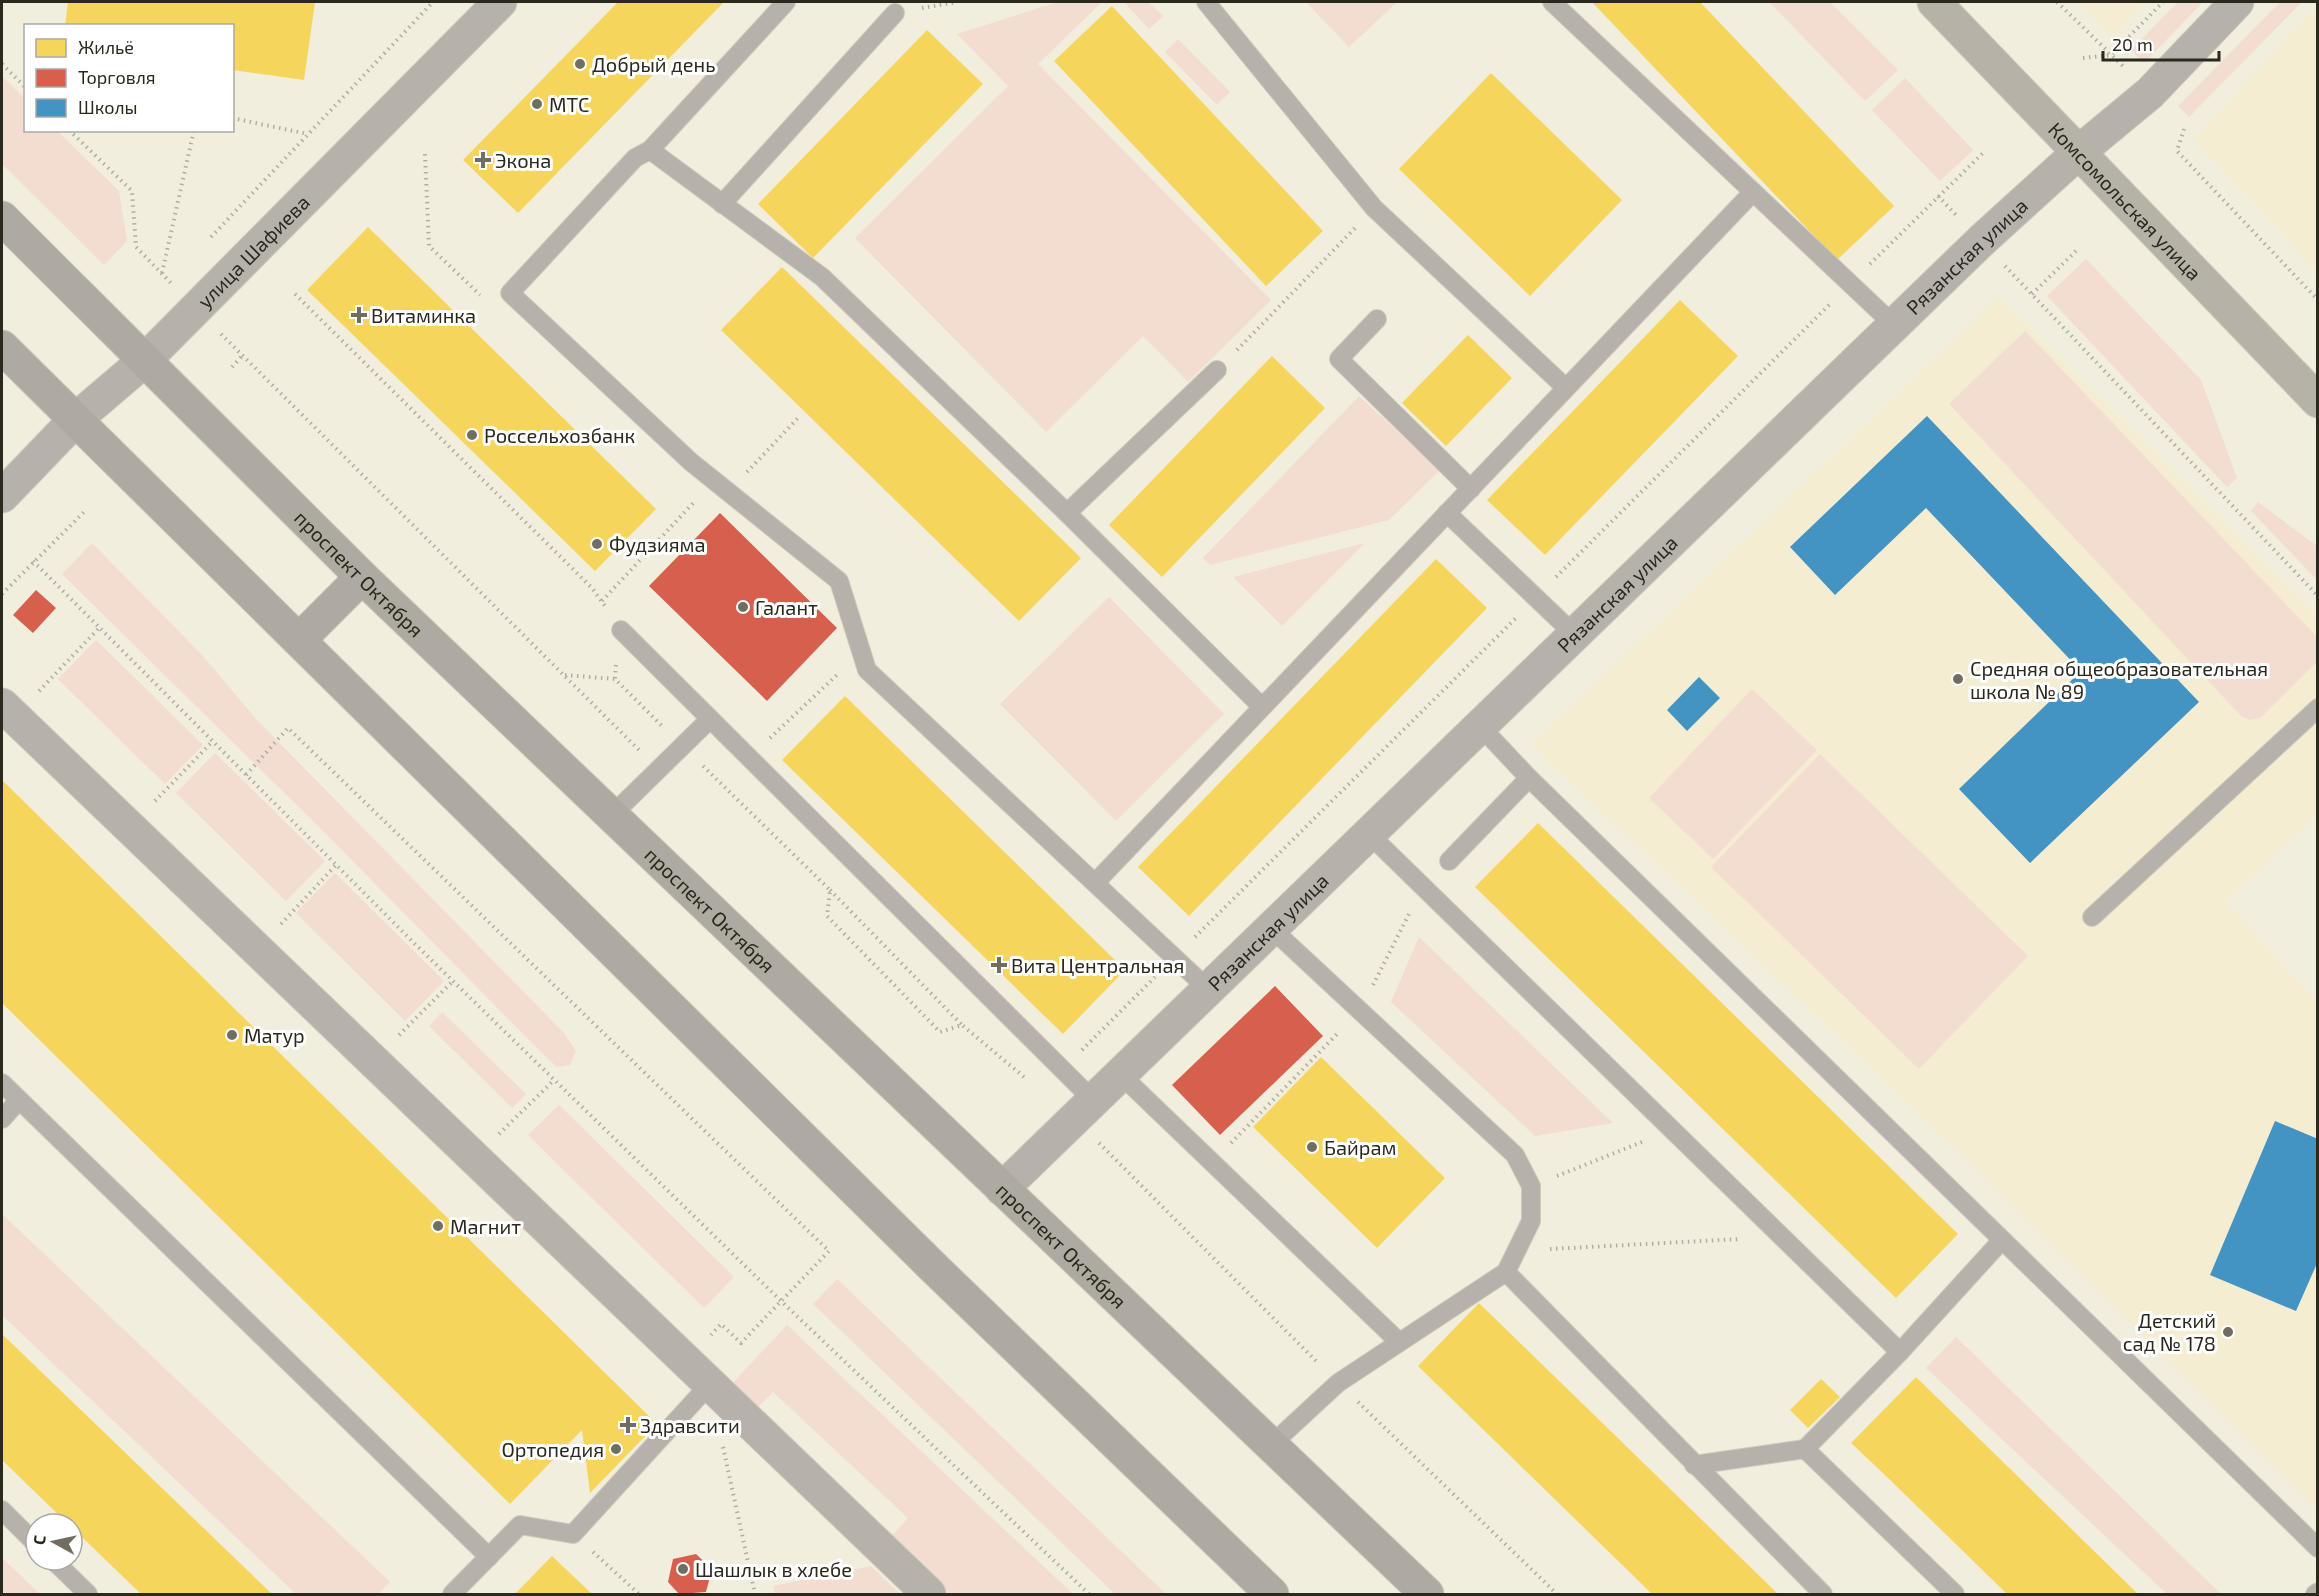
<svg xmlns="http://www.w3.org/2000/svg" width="2319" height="1596" font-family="'Exo 2',sans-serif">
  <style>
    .built { fill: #f4edd1 }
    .green { fill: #f3dcd0 }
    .homes { fill: #f6d55c }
    .shops { fill: #d6604d }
    .schools { fill: #4393c3 }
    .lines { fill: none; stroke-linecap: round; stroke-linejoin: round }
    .service-casing { stroke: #cdcabd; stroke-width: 20 }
    .minor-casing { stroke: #cdcabd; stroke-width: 35 }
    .tertiary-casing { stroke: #cdcabd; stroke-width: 35 }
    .secondary-casing { stroke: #cdcabd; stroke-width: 35 }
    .primary-casing { stroke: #cdcabd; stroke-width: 35 }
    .path { stroke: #b1ada6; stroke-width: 4; stroke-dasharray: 1.5 4.5; stroke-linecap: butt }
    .service { stroke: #b6b2ab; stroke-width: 18 }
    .minor { stroke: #b6b2ab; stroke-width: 33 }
    .tertiary { stroke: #b6b2ab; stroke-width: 33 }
    .secondary { stroke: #b6b2a8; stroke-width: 33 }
    .primary { stroke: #aeaaa2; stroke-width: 33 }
    .poi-dot { fill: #716e61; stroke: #fff; stroke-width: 2 }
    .labels { text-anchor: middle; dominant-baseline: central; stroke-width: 6; stroke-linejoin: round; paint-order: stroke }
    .poi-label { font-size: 20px; fill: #2b291d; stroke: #fff; text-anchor: start }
    .street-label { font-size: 20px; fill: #2b291d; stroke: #fff }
  </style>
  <rect width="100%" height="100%" fill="#f2eede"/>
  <g class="built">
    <path d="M2076 2H2147L2113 37Z"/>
    <path d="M2317 5V271L2193 139Z"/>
    <path d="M1999 297 2317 614V813L2225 902 2317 1001V1510L1961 1154 1531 744Z"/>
  </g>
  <g class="green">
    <path d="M1058 2H1102L1038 64 1271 300 1188 382 1143 336 1046 432 855 238 1008 86 957 34Z"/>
    <path d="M1124 2H1149L1163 16 1149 29Z"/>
    <path d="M1306 2H1397L1349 47Z"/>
    <path d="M1769 2H1830L1898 70 1865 101Z"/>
    <path d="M2178 2H2203L2144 63 2131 50Z"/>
    <path d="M2280 2H2302L2189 117 2178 106Z"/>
    <path d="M1178 39 1230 92 1217 105 1165 52Z"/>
    <path d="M2 76 25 99 26 130 57 131 119 191 127 241 104 265 2 164Z"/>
    <path d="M1905 78 1973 150 1940 181 1872 110Z"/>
    <path d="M2086 259 2201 380 2237 478 2227 487 2047 296Z"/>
    <path d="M2025 331 2317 637V662L2260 718 2250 720 2241 716 1949 404Z"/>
    <path d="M1359 396 1440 470 1389 520 1210 565 1203 558Z"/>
    <path d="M2258 502 2317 546V580L2251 511Z"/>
    <path d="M92 543 202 655 257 720 564 1033 576 1051 570 1065 557 1067 539 1050 323 831 62 574Z"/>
    <path d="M1365 543 1282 626 1233 577Z"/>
    <path d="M1109 597 1224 714 1116 821 1000 704Z"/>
    <path d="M96 640 203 745 165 784 58 679Z"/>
    <path d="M1752 689 1817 750 1713 859 1649 798Z"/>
    <path d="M215 753 325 861 286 901 176 793Z"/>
    <path d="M1820 754 2028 956 1919 1069 1711 867Z"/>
    <path d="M335 873 444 981 405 1021 296 913Z"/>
    <path d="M1419 937 1613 1123 1535 1136 1391 1002Z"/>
    <path d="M442 1012 526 1094 512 1108 429 1026Z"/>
    <path d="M559 1105 734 1277 704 1308 528 1135Z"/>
    <path d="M2 1214 390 1582 378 1594H296L2 1315Z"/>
    <path d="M837 1279 1166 1594H1115L813 1304Z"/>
    <path d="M787 1325 1073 1594H948L889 1539 908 1518 773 1392 755 1410 730 1386Z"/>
    <path d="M1956 1337 2221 1594H2167L1926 1368Z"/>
    <path d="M2 1558 40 1594H2Z"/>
    <path d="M871 1566 900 1594H775L773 1586Z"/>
  </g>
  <g class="homes">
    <path d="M68 2H315L304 80 232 70V26H65Z"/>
    <path d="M618 2H724L518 213 463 160Z"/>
    <path d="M1592 2H1700L1894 206 1837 260Z"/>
    <path d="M1112 6 1323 231 1266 286 1054 61Z"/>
    <path d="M927 30 983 84 813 258 758 204Z"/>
    <path d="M1491 73 1622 200 1530 296 1399 169Z"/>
    <path d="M368 227 656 509 595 571 307 290Z"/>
    <path d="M782 267 1081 558 1019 621 721 330Z"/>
    <path d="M1680 300 1738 356 1545 555 1487 500Z"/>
    <path d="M1468 335 1512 378 1446 446 1402 403Z"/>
    <path d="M1272 356 1325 408 1162 577 1109 525Z"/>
    <path d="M1436 559 1487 608 1189 916 1138 867Z"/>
    <path d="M845 696 1125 970 1063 1034 782 760Z"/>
    <path d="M2 780 657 1424 590 1493 582 1430 510 1504 2 1003Z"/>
    <path d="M1538 823 1958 1234 1896 1298 1475 887Z"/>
    <path d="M1321 1057 1445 1178 1377 1248 1253 1127Z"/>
    <path d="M1479 1303 1662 1481 1778 1594H1652L1418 1366Z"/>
    <path d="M2 1334 272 1594H141L87 1542 72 1528V1524H68L2 1460Z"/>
    <path d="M1916 1377 2138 1594H2007L1886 1476 1851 1443Z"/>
    <path d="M1821 1379 1840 1397 1808 1428 1790 1410Z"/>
    <path d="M552 1556 592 1594H515Z"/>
  </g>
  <g class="shops">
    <path d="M720 513 837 628 767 701 649 586Z"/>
    <path d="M36 590 56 608 33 633 13 615Z"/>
    <path d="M1275 986 1323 1036 1220 1135 1172 1085Z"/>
    <path d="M696 1554 712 1569 706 1592 679 1594 668 1582 673 1559Z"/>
  </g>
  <g class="schools">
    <path d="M1927 416 2199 702 2030 863 1959 789 2081 671 1926 508 1835 595 1790 547Z"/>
    <path d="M1699 677 1720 698 1687 731 1667 710Z"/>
    <path d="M2275 1121 2318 1139V1261L2296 1311 2210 1275Z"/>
  </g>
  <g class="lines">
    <defs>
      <g id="service">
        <path d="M786 2 650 150 635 158 510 293 691 462 839 581 867 670 1208 989"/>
        <path d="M1206 2 1374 208 1566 388"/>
        <path d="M1552 2 1894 325"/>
        <path d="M650 150 822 277 1067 513 1262 707"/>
        <path d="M722 204 895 13"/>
        <path d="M1377 319 1339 359 1471 489"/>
        <path d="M1067 513 1217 370"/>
        <path d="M1447 513 1575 635"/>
        <path d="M621 630 1093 1100"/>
        <path d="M1480 726 1529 778 2318 1548"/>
        <path d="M613 814 710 719"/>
        <path d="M1369 834 1900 1352"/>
        <path d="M1449 861 1529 778"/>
        <path d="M1095 883 1753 192"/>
        <path d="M2092 917 2318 708"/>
        <path d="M1271 928 1515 1155 1531 1186V1221L1506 1272 1823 1594"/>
        <path d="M1120 1074 1398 1341"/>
        <path d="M2 1083 489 1557"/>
        <path d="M2 1119 19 1100"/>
        <path d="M1271 1445 1338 1383 1506 1272"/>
        <path d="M1805 1449 1955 1594"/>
        <path d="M1694 1465 1805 1449 1900 1352 2002 1240"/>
        <path d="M2 1510 36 1544"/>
        <path d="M53 1560 88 1594"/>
        <path d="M452 1594 520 1525 573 1534 709 1385"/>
        <path d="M2315 1594 2318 1592"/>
      </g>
      <g id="minor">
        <path d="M2 705 929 1594"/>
        <path id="s1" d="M1002 1189 1981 241 2080 151 2150 93 2237 2"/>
      </g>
      <g id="tertiary">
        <path id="s2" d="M2 496 76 419 144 361 500 2"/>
      </g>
      <g id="secondary">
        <path id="s3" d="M1934 2 2318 401"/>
      </g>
      <g id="primary">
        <path id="s4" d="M2 218 362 577 1427 1594"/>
        <path d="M2 347 933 1267 1272 1594"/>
        <path d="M299 640 362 577"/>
      </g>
    </defs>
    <use href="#service" class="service-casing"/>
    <use href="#minor" class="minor-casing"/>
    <use href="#tertiary" class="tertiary-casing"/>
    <use href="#secondary" class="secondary-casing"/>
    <use href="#primary" class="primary-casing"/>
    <g class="path">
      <path d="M2057 2 2125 68"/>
      <path d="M922 8 957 2"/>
      <path d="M2083 58 2111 55 2163 2"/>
      <path d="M2 64 26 88"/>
      <path d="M232 118 308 134"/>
      <path d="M2184 129 2177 151 2318 300"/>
      <path d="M69 130 132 191 136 247 172 284"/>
      <path d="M425 154 429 246 480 295"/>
      <path d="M1938 196 1956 215"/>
      <path d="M211 237 433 2"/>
      <path d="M1870 264 1983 153"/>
      <path d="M2005 266 2318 596"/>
      <path d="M162 273 194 130"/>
      <path d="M295 294 592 588 605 606"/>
      <path d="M2032 294 2077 250"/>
      <path d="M221 334 639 750"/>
      <path d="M1237 350 1355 228"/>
      <path d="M232 367 242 356"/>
      <path d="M747 472 798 418"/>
      <path d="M33 561 415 944 781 1301 1089 1594"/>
      <path d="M1556 577 1831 303"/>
      <path d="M2 594 86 510"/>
      <path d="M602 601 695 501"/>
      <path d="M616 665 615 679 663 727"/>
      <path d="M565 675 615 679"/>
      <path d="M39 691 100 627"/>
      <path d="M770 738 839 673"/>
      <path d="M703 766 830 890 827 916 940 1032 962 1025 1024 1077"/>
      <path d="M246 775 288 728 829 1251 741 1343 721 1324 711 1335"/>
      <path d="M155 801 213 741"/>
      <path d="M830 890 962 1025"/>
      <path d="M281 924 336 865"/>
      <path d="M1195 937 1517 617"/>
      <path d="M1373 985 1409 914"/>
      <path d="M399 1035 453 981"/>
      <path d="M1082 1050 1155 977"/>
      <path d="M499 1134 554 1080"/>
      <path d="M1099 1143 1318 1363"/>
      <path d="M1231 1143 1339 1032"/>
      <path d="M1557 1176 1642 1142"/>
      <path d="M1550 1249 1740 1239"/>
      <path d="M1358 1402 1557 1594"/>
      <path d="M723 1447 755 1594"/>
      <path d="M593 1552 639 1594"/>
    </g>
    <use href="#service" class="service"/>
    <use href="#minor" class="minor"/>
    <use href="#tertiary" class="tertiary"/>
    <use href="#secondary" class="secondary"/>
    <use href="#primary" class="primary"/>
  </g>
  <g class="poi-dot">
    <circle cx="580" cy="64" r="6"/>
    <circle cx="537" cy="104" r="6"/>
    <path d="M480 151h6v6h6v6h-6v6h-6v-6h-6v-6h6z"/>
    <path d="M356 306h6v6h6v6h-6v6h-6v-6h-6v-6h6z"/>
    <circle cx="472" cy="435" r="6"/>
    <circle cx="597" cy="544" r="6"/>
    <circle cx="743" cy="607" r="6"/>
    <circle cx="1958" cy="679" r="6"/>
    <path d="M996 956h6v6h6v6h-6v6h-6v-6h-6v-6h6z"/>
    <circle cx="232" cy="1035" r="6"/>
    <circle cx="1312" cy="1147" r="6"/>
    <circle cx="438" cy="1226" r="6"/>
    <circle cx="2228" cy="1332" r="6"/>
    <path d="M625 1416h6v6h6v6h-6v6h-6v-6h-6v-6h6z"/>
    <circle cx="616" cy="1449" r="6"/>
    <circle cx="683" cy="1569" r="6"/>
  </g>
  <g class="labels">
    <g class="poi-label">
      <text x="592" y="64">Добрый день</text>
      <text x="549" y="104">МТС</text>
      <text x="495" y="160">Экона</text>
      <text x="371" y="315">Витаминка</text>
      <text x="484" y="435">Россельхозбанк</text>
      <text x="609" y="544">Фудзияма</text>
      <text x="755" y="607">Галант</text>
      <text x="1970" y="668">Средняя общеобразовательная<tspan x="1970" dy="23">школа № 89</tspan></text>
      <text x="1011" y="965">Вита Центральная</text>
      <text x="244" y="1035">Матур</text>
      <text x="1324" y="1147">Байрам</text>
      <text x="450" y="1226">Магнит</text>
      <text x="2216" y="1320" text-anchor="end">Детский<tspan x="2216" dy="23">сад № 178</tspan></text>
      <text x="640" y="1425">Здравсити</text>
      <text x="604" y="1449" text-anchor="end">Ортопедия</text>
      <text x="695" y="1569">Шашлык в хлебе</text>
    </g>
    <g class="street-label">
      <text stroke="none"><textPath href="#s3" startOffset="276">Комсомольская улица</textPath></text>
      <text stroke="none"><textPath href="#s2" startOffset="351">улица Шафиева</textPath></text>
      <text stroke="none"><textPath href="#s1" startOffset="1342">Рязанская улица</textPath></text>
      <text stroke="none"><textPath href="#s4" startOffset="504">проспект Октября</textPath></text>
      <text stroke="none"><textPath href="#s1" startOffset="856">Рязанская улица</textPath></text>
      <text stroke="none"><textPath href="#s4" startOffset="990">проспект Октября</textPath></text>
      <text stroke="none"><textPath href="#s1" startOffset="370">Рязанская улица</textPath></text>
      <text stroke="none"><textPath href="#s4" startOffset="1476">проспект Октября</textPath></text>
    </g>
  </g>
  <rect width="2319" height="1596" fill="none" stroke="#2b291d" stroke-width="6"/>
  <rect x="24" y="24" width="210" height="108" fill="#ffffff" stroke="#aaa9a5" stroke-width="1.5"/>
  <rect x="36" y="39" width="30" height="18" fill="#f6d55c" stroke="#aaa9a5" stroke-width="1.5"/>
  <text x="78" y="54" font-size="18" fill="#2b291d">Жильё</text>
  <rect x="36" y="69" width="30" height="18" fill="#d6604d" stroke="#aaa9a5" stroke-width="1.5"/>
  <text x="78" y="84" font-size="18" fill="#2b291d">Торговля</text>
  <rect x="36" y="99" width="30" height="18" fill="#4393c3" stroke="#aaa9a5" stroke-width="1.5"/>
  <text x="78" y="114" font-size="18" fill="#2b291d">Школы</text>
  <g transform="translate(54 1542) rotate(278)"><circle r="28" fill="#ffffff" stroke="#aaa9a5" stroke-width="1.5"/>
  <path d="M0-4.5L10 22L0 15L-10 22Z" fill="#716e61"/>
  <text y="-9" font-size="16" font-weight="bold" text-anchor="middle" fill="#2b291d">С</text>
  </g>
  <path d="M2103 51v9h116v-9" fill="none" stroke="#2b291d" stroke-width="3"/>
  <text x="2112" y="51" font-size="18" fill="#2b291d" stroke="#ffffff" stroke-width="4.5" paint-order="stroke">20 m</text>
</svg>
